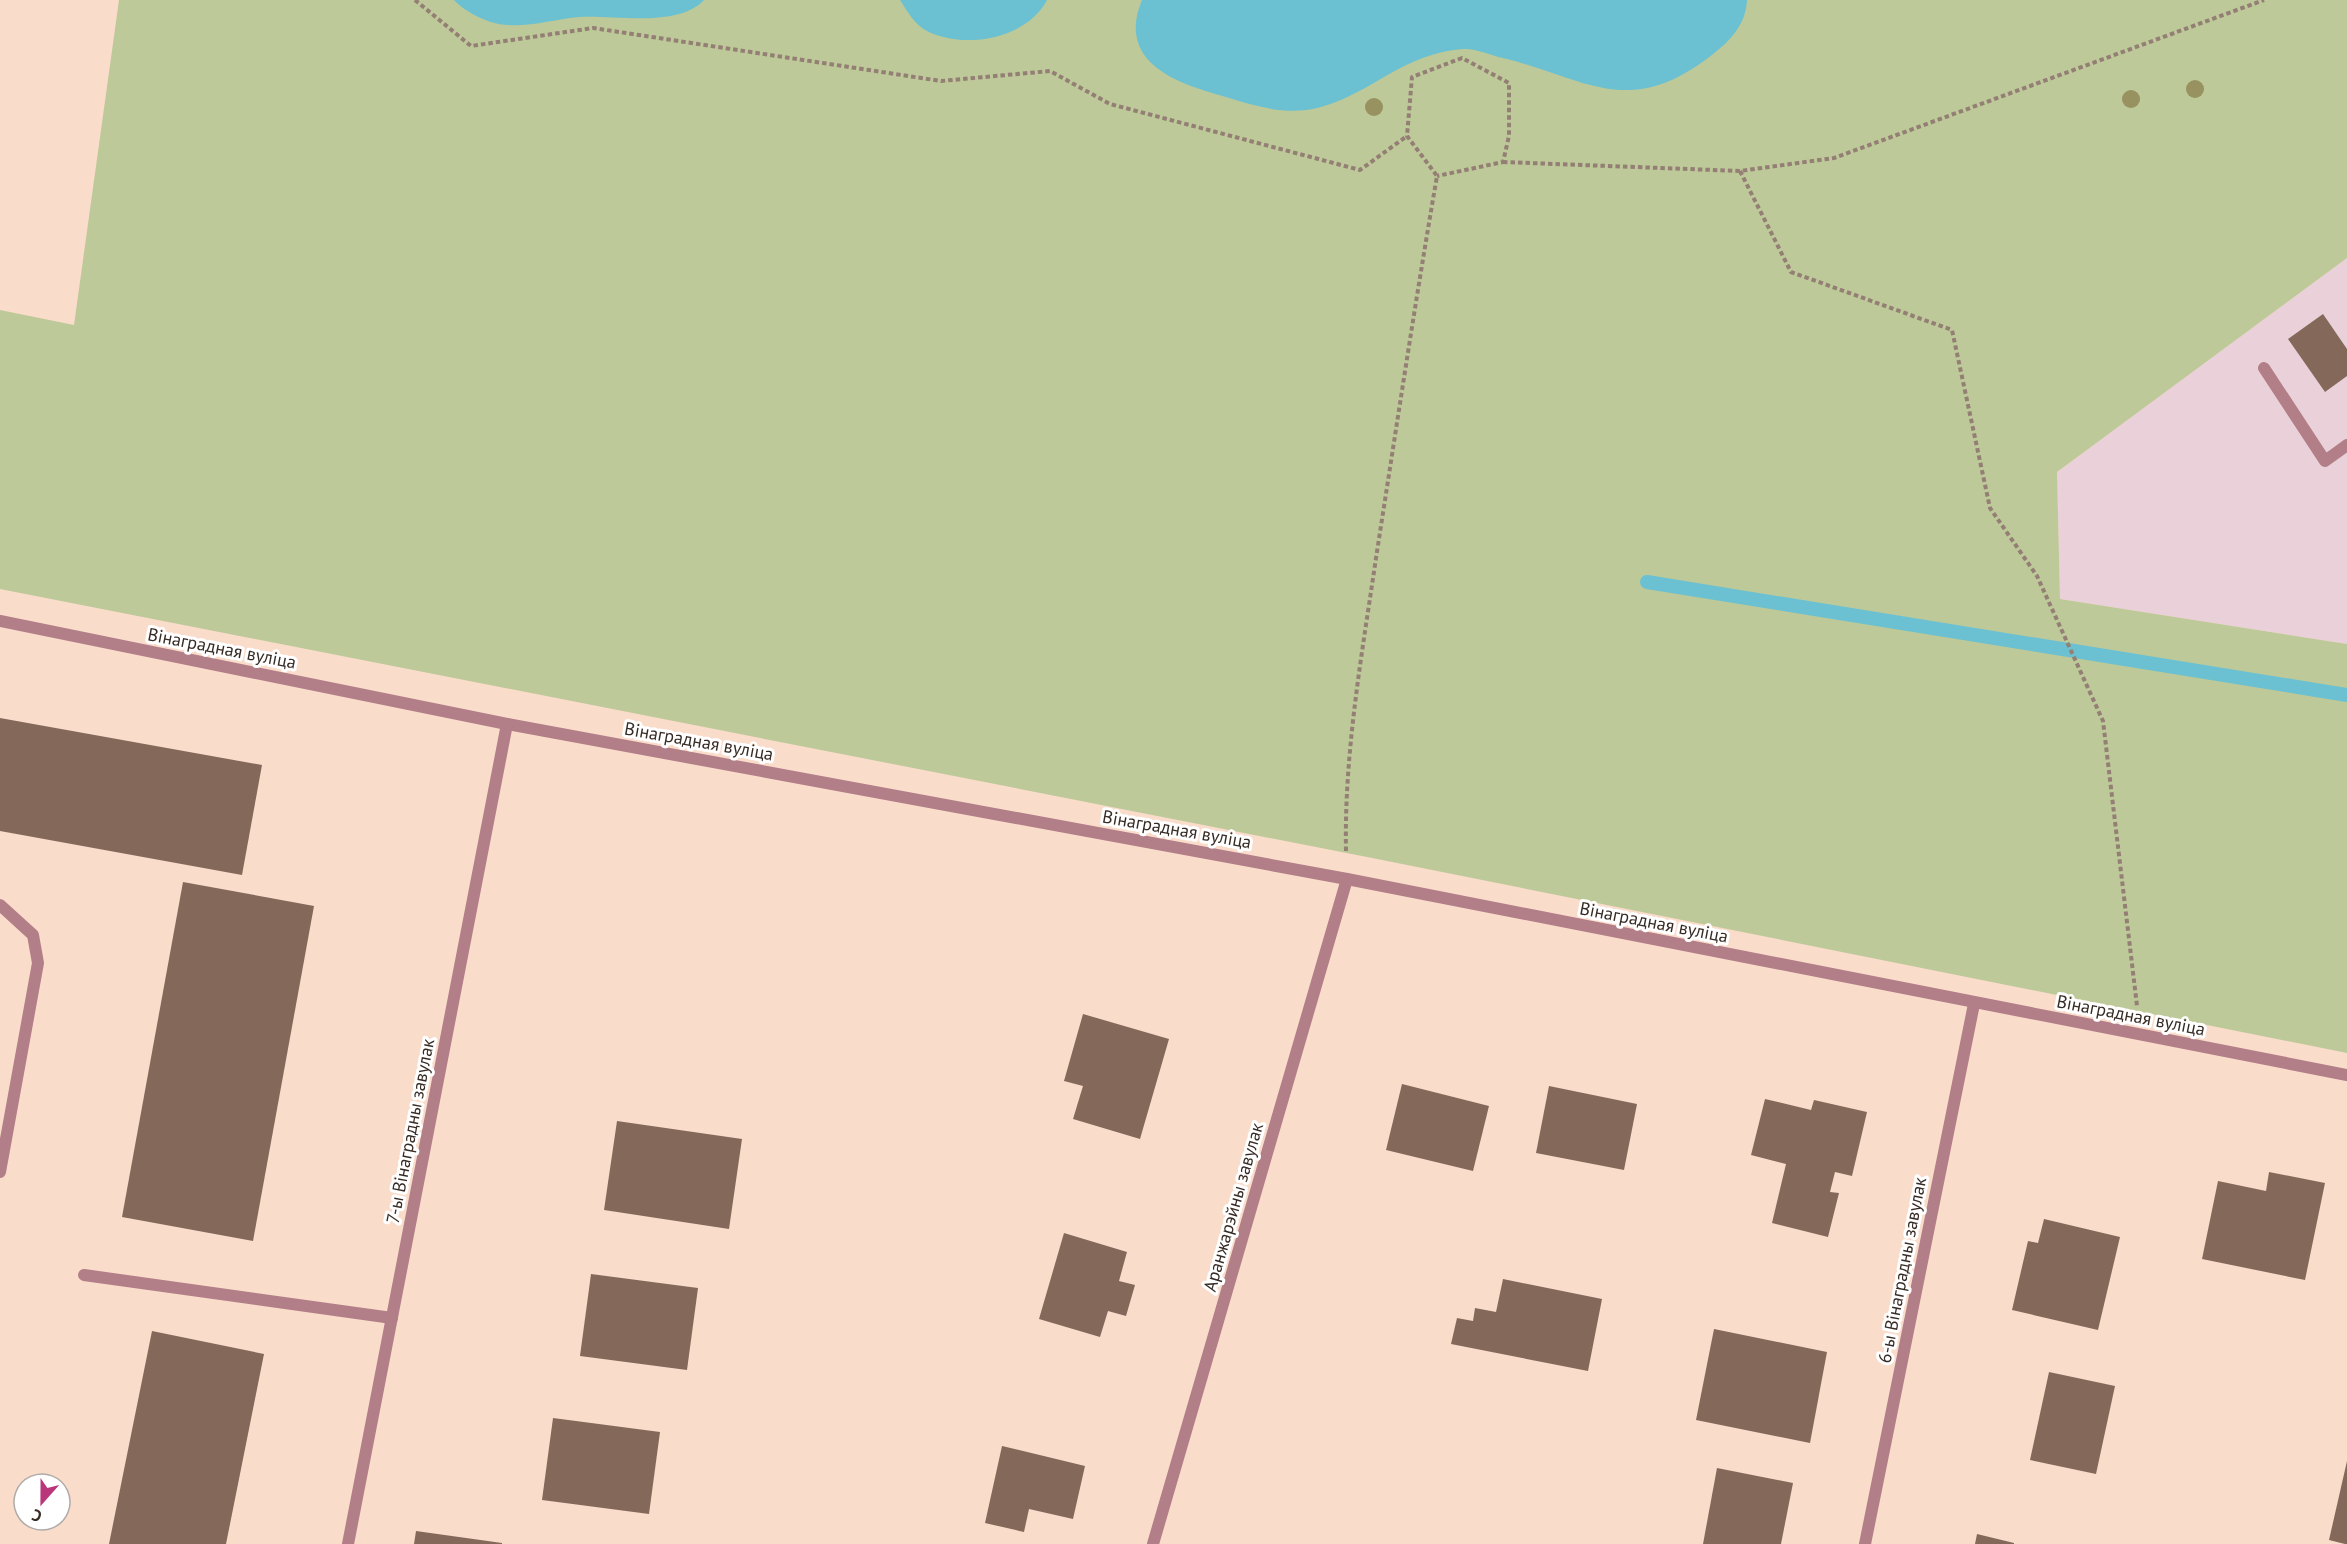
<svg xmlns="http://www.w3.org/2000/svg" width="2347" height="1544" font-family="'PT Sans',sans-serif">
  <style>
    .medical { fill: #ead1d9 }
    .green { fill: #bec999 }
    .water { fill: #6bc1d1 }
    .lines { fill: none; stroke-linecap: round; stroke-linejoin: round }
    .stream { stroke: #6bc1d1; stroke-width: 14 }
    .building { fill: #84695b }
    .path { stroke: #937f74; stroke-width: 4; stroke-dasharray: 4.5 3; stroke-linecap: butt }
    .service { stroke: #b27e88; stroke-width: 12 }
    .minor { stroke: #b27e88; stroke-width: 12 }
    .tree { fill: #989160 }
    .labels { text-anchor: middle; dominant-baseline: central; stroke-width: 6; stroke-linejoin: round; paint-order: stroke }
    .street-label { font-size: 18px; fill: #372c25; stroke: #fff }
  </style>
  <rect width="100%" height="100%" fill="#fadccb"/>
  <path class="medical" d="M2347 258V644L2060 599 2057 472Z"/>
  <path class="green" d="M119 0H2347V258L2057 472 2060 599 2347 644V1053L1367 857 0 589V310L74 325Z"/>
  <g class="water">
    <path d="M454 0H704C678 28 615 15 580 17 555 19 531 27 507 25 489 24 466 13 454 0Z"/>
    <path d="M900 0H1047C1027 39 964 50 927 31 915 25 907 11 900 0Z"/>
    <path d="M1142 0H1747C1746 26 1728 43 1708 58 1627 119 1584 78 1503 58 1490 55 1475 48 1463 49 1402 54 1374 92 1321 107 1285 117 1253 105 1219 95 1172 82 1117 60 1142 0Z"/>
  </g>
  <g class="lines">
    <path class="stream" d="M1647 582 2347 695"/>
  </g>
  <g class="building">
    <path d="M2323 314 2347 349V376L2325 392 2288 339Z"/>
    <path d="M0 718 262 765 242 875 0 831Z"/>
    <path d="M183 882 314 906 253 1241 122 1217Z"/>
    <path d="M1083 1014 1169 1039 1140 1139 1073 1119 1083 1086 1064 1081Z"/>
    <path d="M1402 1084 1489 1106 1473 1171 1386 1150Z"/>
    <path d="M1549 1086 1637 1104 1624 1170 1536 1153Z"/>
    <path d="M1765 1099 1811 1110 1814 1100 1867 1112 1852 1176 1835 1172 1830 1192 1839 1193 1828 1237 1772 1223 1786 1164 1751 1155Z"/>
    <path d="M617 1121 742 1139 729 1229 604 1210Z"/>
    <path d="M2269 1172 2325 1183 2305 1280 2202 1259 2218 1181 2266 1191Z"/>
    <path d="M2044 1219 2120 1237 2098 1330 2012 1310 2028 1241 2038 1243Z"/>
    <path d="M1064 1233 1127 1252 1119 1281 1135 1285 1126 1316 1108 1311 1100 1337 1039 1319Z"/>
    <path d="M591 1274 698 1288 687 1370 580 1356Z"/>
    <path d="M1503 1279 1602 1299 1588 1371 1451 1344 1457 1318 1473 1321 1475 1308 1496 1312Z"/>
    <path d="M1714 1329 1827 1352 1810 1443 1696 1420Z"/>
    <path d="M152 1331 264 1354 226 1544H109Z"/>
    <path d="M2049 1372 2115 1386 2096 1474 2030 1460Z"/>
    <path d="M553 1418 660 1432 649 1514 542 1500Z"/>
    <path d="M1002 1446 1085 1466 1073 1519 1029 1509 1024 1532 985 1523Z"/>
    <path d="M2347 1461V1544H2345L2329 1540Z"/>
    <path d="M1717 1468 1793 1483 1781 1544H1703Z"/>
    <path d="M416 1531 502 1543V1544H414Z"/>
    <path d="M1977 1534 2014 1543V1544H1975Z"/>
  </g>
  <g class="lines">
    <g class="path">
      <path d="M415 0 471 46 593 28 941 81 1050 71 1110 104 1360 170 1407 136"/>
      <path d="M1503 162 1740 171 1834 158 2264 0"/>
      <path d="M1740 171 1791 272 1952 330 1990 508 2037 576 2103 721 2137 1006"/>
      <path d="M1346 851C1344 753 1362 654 1376 558 1396 430 1415 303 1437 176L1407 136 1412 77 1462 58 1509 83V136L1503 162 1437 176"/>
    </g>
    <g class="service">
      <path d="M2264 368 2325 461 2347 445"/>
      <path d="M0 905 33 935 38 963 0 1172"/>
      <path d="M84 1275 392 1318"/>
    </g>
    <g class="minor">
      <path d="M0 621 507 724 1347 879 2347 1075"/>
      <path d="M348 1544 507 724"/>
      <path d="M1153 1544 1347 879"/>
      <path d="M1865 1544 1974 1004"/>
    </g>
  </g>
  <g class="tree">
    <circle cx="2195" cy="89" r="9"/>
    <circle cx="2131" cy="99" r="9"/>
    <circle cx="1374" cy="107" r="9"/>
  </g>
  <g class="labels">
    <g class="street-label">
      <text transform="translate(222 648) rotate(11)">Вінаградная вуліца</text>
      <text transform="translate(699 741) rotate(10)">Вінаградная вуліца</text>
      <text transform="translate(1177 829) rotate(10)">Вінаградная вуліца</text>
      <text transform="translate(1654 922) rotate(11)">Вінаградная вуліца</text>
      <text transform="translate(2131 1015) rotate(11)">Вінаградная вуліца</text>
      <text transform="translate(410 1131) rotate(-79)">7-ы Вінаградны завулак</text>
      <text transform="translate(1233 1207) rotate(-74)">Аранжарэйны завулак</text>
      <text transform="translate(1902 1270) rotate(-79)">6-ы Вінаградны завулак</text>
    </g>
  </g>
  <g transform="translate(42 1502) rotate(201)"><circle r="28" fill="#ffffff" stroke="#afaba8" stroke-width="1.5"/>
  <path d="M0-4.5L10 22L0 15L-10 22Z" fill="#ba367b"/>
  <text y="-9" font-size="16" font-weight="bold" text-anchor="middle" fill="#372c25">С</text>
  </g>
</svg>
